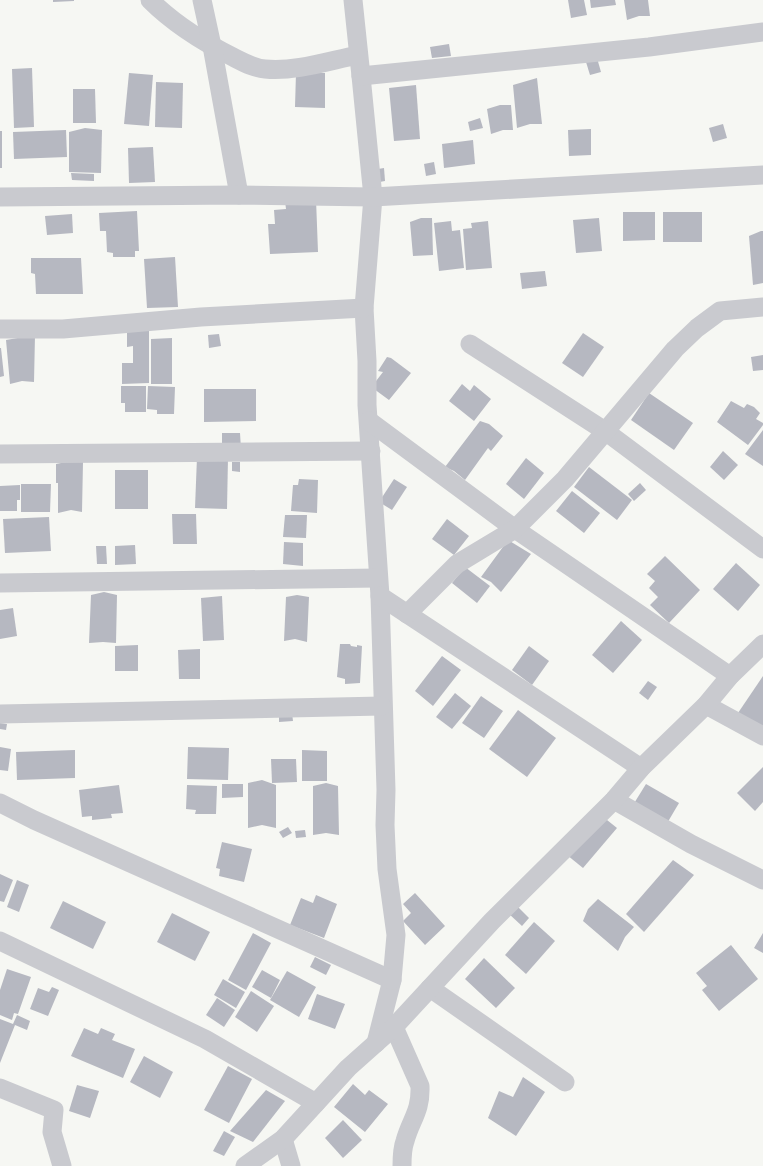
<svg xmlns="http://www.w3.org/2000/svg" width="763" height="1166" font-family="Raleway,sans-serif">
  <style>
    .building { fill: #b6b8c1 }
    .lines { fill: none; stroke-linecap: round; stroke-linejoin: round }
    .minor { stroke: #c9cacf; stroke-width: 19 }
  </style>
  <rect width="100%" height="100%" fill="#f6f7f3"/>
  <g class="building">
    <path d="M53 0H74V1L53 2Z"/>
    <path d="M568 0H584L587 15 571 18Z"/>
    <path d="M590 0H615L616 5 591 8Z"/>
    <path d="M624 0H648L650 16H639L627 20Z"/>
    <path d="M449 44 451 56 432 58 430 47Z"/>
    <path d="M597 58 601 72 590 75 586 62Z"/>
    <path d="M32 68 34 127 14 128 12 69Z"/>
    <path d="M129 73 153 75 149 126 124 124Z"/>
    <path d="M296 73H325V108L295 107Z"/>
    <path d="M537 78 542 124H530L517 128 513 85Z"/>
    <path d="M156 82 183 83 182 128 155 127Z"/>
    <path d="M416 85 420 139 394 141 389 88Z"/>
    <path d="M73 89H95L96 123H73Z"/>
    <path d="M500 105H511L513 130H503L491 134 487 109Z"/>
    <path d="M480 118 483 128 470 131 468 122Z"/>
    <path d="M723 124 727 138 713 142 709 128Z"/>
    <path d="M85 128 102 130 101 173 69 172V132Z"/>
    <path d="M591 129V155L569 156 568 130Z"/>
    <path d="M66 130 67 157 14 159 13 132Z"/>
    <rect x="0" y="131" width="2" height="37"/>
    <path d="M473 140 475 164 444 168 442 144Z"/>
    <path d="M153 147 155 182 129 183 128 148Z"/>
    <path d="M434 162 436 174 426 176 424 164Z"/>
    <path d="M384 168 385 181 374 183 372 170Z"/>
    <path d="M71 173 94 174V181L72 180Z"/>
    <path d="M316 199 318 252 270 254 268 224H275L274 210 286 209 285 201Z"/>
    <path d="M137 211 139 251H135V257H113V253L107 252 106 231H100L99 213Z"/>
    <path d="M623 212H655V240L623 241Z"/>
    <rect x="663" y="212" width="39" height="30"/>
    <path d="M72 214 73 233 47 235 45 216Z"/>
    <path d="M421 218H432L433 255 413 256 410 222Z"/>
    <path d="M599 218 602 251 576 253 573 220Z"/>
    <path d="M451 221 452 231 460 230 464 268 439 271 434 223Z"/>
    <path d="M488 221 492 268 466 270 463 229 472 228 471 223Z"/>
    <path d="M761 231H763V283L753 285 749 236Z"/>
    <path d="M175 257 178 307 147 308 144 259Z"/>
    <path d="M31 258H81L83 294H36L35 274 31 273Z"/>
    <path d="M545 271 547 286 522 289 520 273Z"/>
    <path d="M127 329H149V383L122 384V363H133V346L127 347Z"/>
    <path d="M583 333 604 347 583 377 562 363Z"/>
    <path d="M219 334 221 346 209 348 208 335Z"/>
    <path d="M35 335 34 382 22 381 10 384 6 340Z"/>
    <path d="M172 338V384H151V339Z"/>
    <path d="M0 348H1L4 376 0 377Z"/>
    <path d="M763 355V370L753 371 751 357Z"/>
    <path d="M387 357 391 358 411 373 389 400 374 389 373 385 383 372 378 371Z"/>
    <path d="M462 384 470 391 474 385 491 399 474 421 449 401Z"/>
    <path d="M121 386H146V412H125V403H121Z"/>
    <path d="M148 386 175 387 174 414H157V410L147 409Z"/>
    <path d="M204 389H256V421L204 422Z"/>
    <path d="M649 393 693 423 674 450 631 420Z"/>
    <path d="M731 401 744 408 747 404 754 407 760 413 756 419 763 423V425L748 445 717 422Z"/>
    <path d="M480 421 489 424 503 436 491 451 488 448 465 480 454 471 445 467Z"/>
    <path d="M763 430V466L745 454Z"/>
    <path d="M222 433H240L241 449H222Z"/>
    <path d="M723 451 738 465 724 480 710 467Z"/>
    <path d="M197 457H228L227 509 195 508Z"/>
    <path d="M526 458 544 473 524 499 506 484Z"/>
    <path d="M71 461 83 462 82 512 71 510 58 513V483H56V464Z"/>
    <path d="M232 462H240V472L232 471Z"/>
    <path d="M589 467 632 500 617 520 574 487Z"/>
    <rect x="115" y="470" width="33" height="39"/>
    <path d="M299 479 318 480 317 513 291 511 293 485H298Z"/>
    <path d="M394 479 407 487 392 510 379 502Z"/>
    <path d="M640 483 646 490 634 501 628 494Z"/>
    <path d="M21 484H51L50 512H21Z"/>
    <path d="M20 485V500H17V511H0V486Z"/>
    <path d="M572 491 600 513 584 533 556 511Z"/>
    <path d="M172 514H196L197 544H173Z"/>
    <path d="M285 515H307L306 538 283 537Z"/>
    <path d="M49 517 51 551 5 553 3 519Z"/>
    <path d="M447 519 469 536 454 555 432 539Z"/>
    <path d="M508 540 531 554 501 592 491 582 481 577Z"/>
    <path d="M284 542 303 543V566L283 564Z"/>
    <path d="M135 545 136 564 115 565V546Z"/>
    <path d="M96 546H106L107 564H97Z"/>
    <path d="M665 556 700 590 669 623 650 605 658 597 649 588 655 581 647 574Z"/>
    <path d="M736 563 760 585 738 611 713 589Z"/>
    <path d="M465 567 490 586 477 603 452 583Z"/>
    <path d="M104 592 117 595 116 643 103 642 89 643 91 595Z"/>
    <path d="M297 595 309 597 307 642 295 639 284 641 286 597Z"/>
    <path d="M222 596 224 640 203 641 201 598Z"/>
    <path d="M13 608 17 636 0 639V610Z"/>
    <path d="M621 621 642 640 613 673 592 655Z"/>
    <path d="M340 644H350L351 646 357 647V645L362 646 360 683 345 684V679L337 677Z"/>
    <path d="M138 645V671H115V646Z"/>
    <path d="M529 646 549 661 532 685 512 670Z"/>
    <path d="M200 649V679H179L178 650Z"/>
    <path d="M442 656 461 670 433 706 415 691Z"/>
    <path d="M763 676V730L738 713Z"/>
    <path d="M648 681 657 687 648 700 639 693Z"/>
    <path d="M455 693 471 706 452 729 436 717Z"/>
    <path d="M481 696 503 711 484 738 462 723Z"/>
    <path d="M518 710 556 738 527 777 489 749Z"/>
    <path d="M279 713H292L293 721 279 722Z"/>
    <path d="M0 723 7 724 6 730 0 729Z"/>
    <path d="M0 747 11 749 8 771 0 770Z"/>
    <path d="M188 747 229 748 228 780 187 779Z"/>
    <path d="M75 750V778L17 780 16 752Z"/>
    <path d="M302 750 327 751V781H302Z"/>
    <path d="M271 759H296L297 782 272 783Z"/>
    <path d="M763 767V802L755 811 737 793Z"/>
    <path d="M262 780 276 785V828L262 825 248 828V783Z"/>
    <path d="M326 783 338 786 339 835 326 833 313 835V786Z"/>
    <path d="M222 784H243V797L222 798Z"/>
    <path d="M646 784 679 803 666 825 633 805Z"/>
    <path d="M119 785 123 813 111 814 112 818 92 820V816L82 817 79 790Z"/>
    <path d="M187 785 217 786 216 814H195L196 810 186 809Z"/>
    <path d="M602 816 617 828 583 868 567 855Z"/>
    <path d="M288 827 292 833 283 838 279 832Z"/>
    <path d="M305 830 306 837 296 838 295 831Z"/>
    <path d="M222 842 252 849 244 882 219 876 220 869 216 868Z"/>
    <path d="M673 860 694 875 644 932 626 914Z"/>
    <path d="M0 874 13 880 4 902 0 901Z"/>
    <path d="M17 880 29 885 19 912 7 907Z"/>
    <path d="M415 893 445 926 425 945 403 921 411 913 403 904Z"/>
    <path d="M316 895 337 904 324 938 290 925 301 898 313 903Z"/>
    <path d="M598 899 634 927 625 937 618 951 583 921 588 909Z"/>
    <path d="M63 901 106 922 93 949 50 928Z"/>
    <path d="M515 904 529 918 522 926 507 912Z"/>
    <path d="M172 913 210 932 195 961 157 942Z"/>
    <path d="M534 922 555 941 526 974 505 955Z"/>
    <path d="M253 933 271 943 246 990 228 980Z"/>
    <path d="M763 933V953L754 948Z"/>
    <path d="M731 945 758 979 719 1011 702 990 707 986 696 973Z"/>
    <path d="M315 957 331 965 326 975 310 967Z"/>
    <path d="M484 958 515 988 496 1008 465 979Z"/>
    <path d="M7 969 31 977 18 1014 14 1013 12 1020 0 1015V990Z"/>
    <path d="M262 970 280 980 271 998 252 987Z"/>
    <path d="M287 971 316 987 299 1017 270 1000Z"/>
    <path d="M223 979 245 992 236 1008 214 995Z"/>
    <path d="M52 987 59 990 48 1016 30 1009 38 988 49 992Z"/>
    <path d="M251 991 274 1006 257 1032 235 1017Z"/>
    <path d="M317 994 345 1004 335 1029 308 1019Z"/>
    <path d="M217 998 235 1010 224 1027 206 1015Z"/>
    <path d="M17 1015 30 1021 27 1030 15 1025 0 1063V1019L13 1024Z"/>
    <path d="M84 1028 98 1034 101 1028 115 1034 112 1040 135 1049 123 1078 71 1056Z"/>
    <path d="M144 1056 173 1072 160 1098 130 1082Z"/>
    <path d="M228 1066 252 1079 229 1123 204 1110Z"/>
    <path d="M523 1077 545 1092 516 1136 488 1118 499 1091 513 1097Z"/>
    <path d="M353 1084 365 1095 369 1090 388 1104 365 1132 334 1107Z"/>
    <path d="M77 1085 99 1091 90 1118 69 1111Z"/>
    <path d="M266 1090 285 1101 253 1142 230 1131Z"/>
    <path d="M343 1120 362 1140 343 1158 325 1138Z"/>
    <path d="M224 1131 235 1137 224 1156 213 1151Z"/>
  </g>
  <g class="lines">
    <g class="minor">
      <path d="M150 0C174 24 203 42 233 57 243 62 253 68 265 69 295 72 328 61 358 55"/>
      <path d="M202 0 212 46 239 195"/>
      <path d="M353 0 361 76 373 197 364 308 367 361V405L380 596 386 790 385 825 387 869 396 935 392 980 376 1043"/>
      <path d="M361 76 649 47 763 32"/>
      <path d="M0 197 239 195 373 197 763 175"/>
      <path d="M0 329H63L201 317 364 308"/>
      <path d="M470 344 605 431 763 549"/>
      <path d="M369 421 515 529 730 676"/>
      <path d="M0 454 371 451"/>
      <path d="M0 583 378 578"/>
      <path d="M380 596 641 768"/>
      <path d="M407 614 457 564 515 529 565 479 675 349 697 328 720 311 763 307"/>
      <path d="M706 705 763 736"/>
      <path d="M0 714 382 706"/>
      <path d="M614 800 691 844 763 880"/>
      <path d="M0 803 34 820 392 980"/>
      <path d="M0 941 205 1039 316 1103"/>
      <path d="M430 988 565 1082"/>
      <path d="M394 1027 420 1086C421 1112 411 1119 405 1141 402 1149 402 1158 402 1166"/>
      <path d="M0 1088 54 1110 52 1132 62 1166"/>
      <path d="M283 1139 291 1166"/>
      <path d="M245 1166 283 1139 348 1068 394 1027 492 921 614 800 641 768 706 705 730 676 763 644"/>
    </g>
  </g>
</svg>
